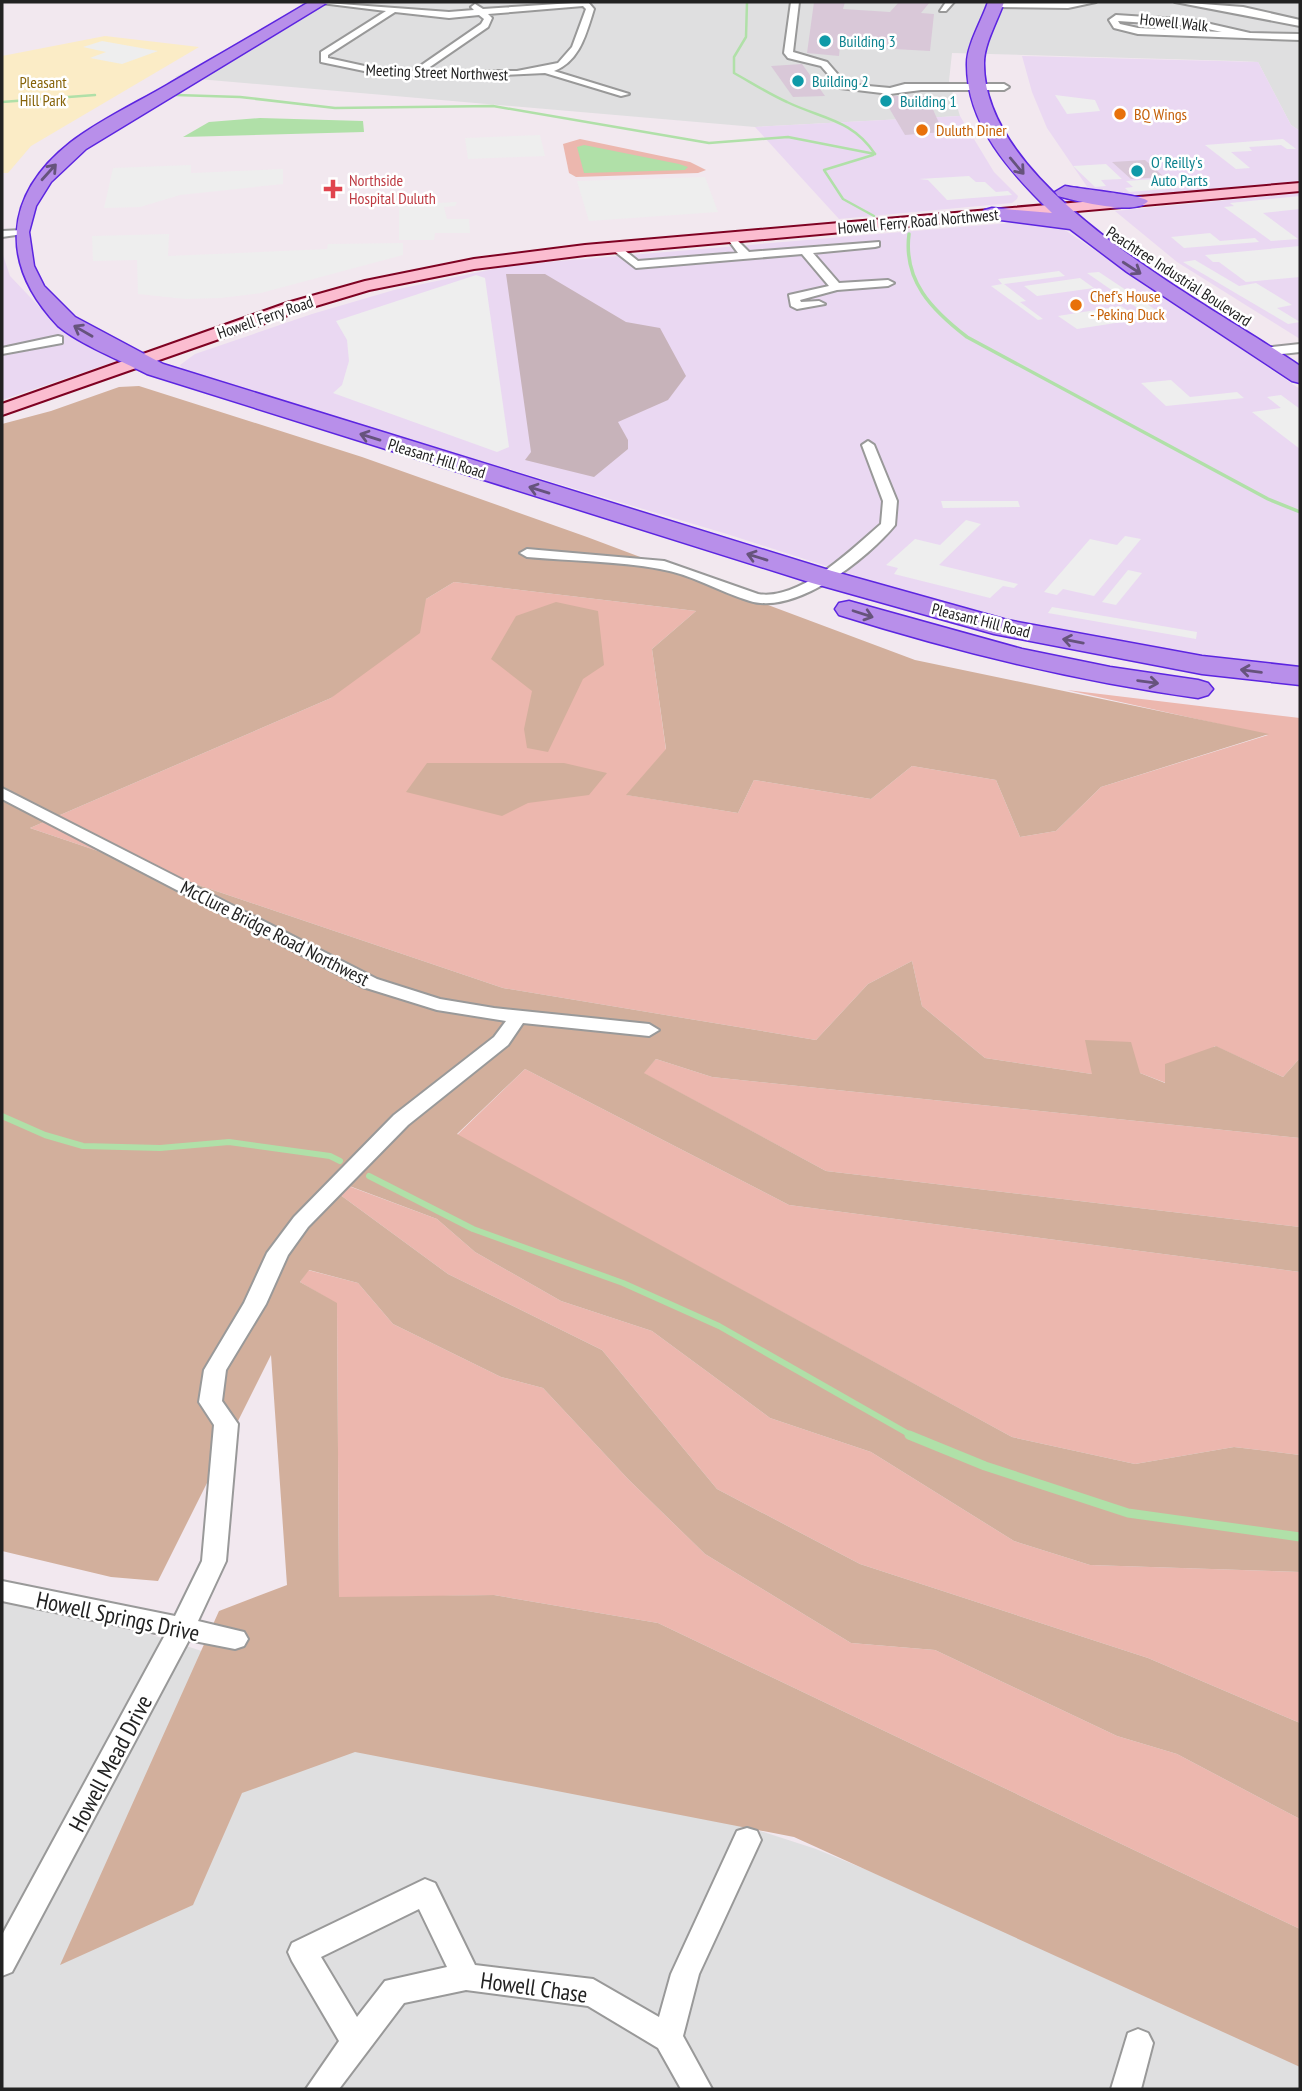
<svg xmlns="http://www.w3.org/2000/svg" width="1302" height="2091" font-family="'PT Sans Narrow',sans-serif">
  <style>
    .residential { fill: #dfdfe0 }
    .commercial { fill: #ead8f2 }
    .construction { fill: #c7b3ba }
    .grass { fill: #ecb7ae }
    .forest { fill: #d2af9c }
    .park { fill: #fbecc6 }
    .parking { fill: #eee }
    .water { fill: #b0e0a8 }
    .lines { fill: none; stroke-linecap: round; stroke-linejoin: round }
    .stream-far3 { stroke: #b0e0a8; stroke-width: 2.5 }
    .stream-far2 { stroke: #b0e0a8; stroke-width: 3.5 }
    .stream-far1 { stroke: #b0e0a8; stroke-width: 6 }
    .stream { stroke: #b0e0a8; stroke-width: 9 }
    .building { fill: #d9c8d8 }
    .street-casing { stroke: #999; stroke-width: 4 }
    .secondary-casing { stroke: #7f0222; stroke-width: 4 }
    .highway-casing { stroke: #5c25e0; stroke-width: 3 }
    .street { fill: #fff; fill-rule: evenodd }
    .secondary { fill: #fbbdd0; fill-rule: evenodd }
    .highway { fill: #b88fea; fill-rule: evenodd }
    .oneway { stroke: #66537c }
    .culture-dot { fill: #0f9aa8; stroke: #fff; stroke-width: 2.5 }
    .food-dot { fill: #e8710a; stroke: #fff; stroke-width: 2.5 }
    .health-dot { fill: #e0444e; stroke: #fff; stroke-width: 2.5 }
    .labels { text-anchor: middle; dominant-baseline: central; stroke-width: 5; stroke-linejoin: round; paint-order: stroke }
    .far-street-label { font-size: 16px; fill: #222; stroke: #fff }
    .far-culture-label { font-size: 16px; fill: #0d838f; stroke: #fff; text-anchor: start }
    .far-park-label { font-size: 16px; fill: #866309; stroke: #fff }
    .far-food-label { font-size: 16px; fill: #c56008; stroke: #fff; text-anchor: start }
    .far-health-label { font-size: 16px; fill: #be3a42; stroke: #fff; text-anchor: start }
    .street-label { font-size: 19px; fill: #222; stroke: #fff }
    .near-street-label { font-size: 23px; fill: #222; stroke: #fff }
  </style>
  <rect width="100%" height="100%" fill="#f2e8ef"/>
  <g class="residential">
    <path d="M311 2H1300V131L1291 125 1258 62 1238 61 952 53 949 81 960 116 755 127 175 77 232 49Z"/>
    <path d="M2 1602 149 1634 816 1849 1300 2048V2089H2Z"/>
  </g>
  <g class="commercial">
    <path d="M1022 56 1258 62 1291 125 1300 131V182L1114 197 1090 191 1047 128 1032 92Z"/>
    <path d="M960 116 994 172 1018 196 1017 199 1012 203 839 219 755 127Z"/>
    <path d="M1300 193V339L1177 262 1115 211Z"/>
    <path d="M1032 221 1056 224 1300 389V668L1248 663 974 614 727 534 260 395 183 371 180 365 195 354 312 314 394 290 512 265Z"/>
    <path d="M2 252 10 276 48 316 123 359 2 400Z"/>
  </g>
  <path class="construction" d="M506 274H545L626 322 660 328 686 376 668 400 618 422 628 440V449L594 477 525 460 531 452Z"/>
  <g class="grass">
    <path d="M580 139 690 162 706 170 698 173 576 177 569 173 563 144Z"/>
    <path d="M454 582 696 611 652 649 666 750 627 795 738 813 754 780 871 799 912 766 996 780 1020 837 1056 831 1101 787 1268 735 1067 690 1300 718V1058L1283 1077 1215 1046 1166 1083 1140 1073 1092 1074 985 1058 922 1006 912 961 868 984 816 1040 503 988 30 828 331 698 426 599Z"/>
    <path d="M656 1059 712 1077 1300 1138V1227L826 1171 643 1073Z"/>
    <path d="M525 1069 789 1205 1300 1272V1455L1234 1447 1135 1464 1012 1437 457 1135Z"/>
    <path d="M343 1184 437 1219 475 1252 561 1301 652 1331 770 1418 871 1452 1014 1541 1090 1565 1300 1572V1723L1148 1658 860 1564 717 1489 602 1350 448 1274 339 1194Z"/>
    <path d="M308 1270 358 1283 393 1324 501 1377 543 1388 628 1479 705 1554 851 1643 935 1650 1117 1736 1177 1754 1300 1819V1929L658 1623 494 1595 339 1598 337 1304 300 1282Z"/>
  </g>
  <g class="forest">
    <path d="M139 386 362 457 587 537 915 660 1269 734 1101 787 1056 831 1020 837 996 780 912 766 871 799 754 780 738 813 626 795 666 749 652 649 696 611 454 582 426 599 420 633 331 698 30 828 503 988 816 1040 868 984 912 961 922 1006 985 1058 1092 1074 1085 1040 1131 1042 1140 1073 1165 1083V1064L1216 1046 1283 1077 1300 1058V1138L712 1077 656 1059 644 1073 826 1171 1300 1227V1272L789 1205 525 1069 457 1134 1012 1437 1135 1464 1234 1447 1300 1455V1572L1090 1565 1014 1541 871 1452 770 1418 652 1331 561 1301 475 1252 437 1219 344 1184 339 1194 448 1274 602 1350 717 1489 860 1564 1148 1658 1300 1723V1819L1177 1754 1117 1736 935 1650 851 1643 705 1554 628 1479 543 1388 501 1377 393 1324 358 1283 309 1270 300 1282 337 1303 339 1597 494 1595 658 1623 1300 1929V2067L794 1837 355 1752 242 1793 193 1905 60 1965 219 1611 287 1585 271 1355 158 1581 111 1577 2 1551V424L51 411 119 387Z"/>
    <path d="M556 602 598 611 604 665 583 679 548 752 527 748 524 729 532 691 491 659 516 616Z"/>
    <path d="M427 763H564L607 773 589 795 528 803 502 816 406 792Z"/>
  </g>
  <path class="park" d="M105 36 199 47 31 146 8 173H2V56Z"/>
  <g class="parking">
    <path d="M102 41 158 51 122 64 90 58 106 52 83 47Z"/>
    <path d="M1055 95 1095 100 1100 111 1067 114Z"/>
    <path d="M540 135 545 156 468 159 465 138Z"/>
    <path d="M1283 139 1296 149H1287L1281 145 1249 147 1252 151 1231 152 1250 168 1236 169 1205 145Z"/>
    <path d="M1106 164 1122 179 1101 180 1106 186 1095 187 1073 166Z"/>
    <path d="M191 165V173L283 169V184L180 195 140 207 104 208 113 168Z"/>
    <path d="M969 176 976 182H985L996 192 1008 191 1012 195 947 200 928 180 919 179Z"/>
    <path d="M705 177 718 212 589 221 577 181Z"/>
    <path d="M1167 178 1179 188 1129 192 1125 188 1133 187 1126 181Z"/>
    <path d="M1300 196V209L1263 213 1298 239 1271 241 1224 207 1234 206 1230 203Z"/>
    <path d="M457 202 455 206 444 207 447 219H469L470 233H435L434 240H399V205Z"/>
    <path d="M1210 233 1220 241 1255 238 1259 242 1184 248 1171 237Z"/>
    <path d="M169 234 168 256 327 249 328 244 403 243V255L261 293 221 298 185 299 138 294 137 260 93 261 92 236Z"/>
    <path d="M1300 246V277L1246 282 1219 262H1213L1205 255Z"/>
    <path d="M1195 260 1239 286 1256 283 1292 305 1277 308 1300 322 1288 324 1183 262Z"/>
    <path d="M1059 271 1065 276 1004 284 1026 301 1020 302 1043 319 1038 320 991 286 1002 284 998 279Z"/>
    <path d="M1099 272 1165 316 1152 318 1087 273Z"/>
    <path d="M476 275 485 278 509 447 497 452 333 393 342 385 349 361 347 340 336 321Z"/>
    <path d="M1080 278 1094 288 1037 296 1024 286Z"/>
    <path d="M1121 306 1141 319 1077 329 1058 316Z"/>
    <path d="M1171 380 1190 397 1237 392 1244 398 1166 406 1141 383Z"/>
    <path d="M1281 395 1300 409V449L1252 412 1281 408 1267 397Z"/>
    <path d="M941 501H1018L1020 507 943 508Z"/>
    <path d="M966 520 981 524 939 565 1018 584 1014 588 1003 586 990 598 894 574 898 568 886 565 915 539 940 545Z"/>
    <path d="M1125 536 1141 539 1094 596 1063 589 1057 595 1044 592 1090 539 1117 545Z"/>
    <path d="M1128 570 1142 573 1116 605 1102 602Z"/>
    <path d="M1052 607 1197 632 1196 639 1048 613Z"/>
  </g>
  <g class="water">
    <path d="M260 118 363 121 364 132 183 137 209 122Z"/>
    <path d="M584 145 679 164 688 167 685 170 584 173 577 147Z"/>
  </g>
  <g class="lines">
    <g class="stream-far3">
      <path d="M747 2 746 37 734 57V73C752 83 769 94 787 102 822 119 852 119 875 154"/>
      <path d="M176 95 240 97 335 108 493 106 709 143 788 137 875 154"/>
      <path d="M2 102 95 95"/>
      <path d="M873 155 824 170 843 199 874 216"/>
    </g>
    <path class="stream-far2" d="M909 234C903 281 932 310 967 337L1268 499 1300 512"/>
    <g class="stream-far1">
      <path d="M2 1116 45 1135 83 1146 160 1148 229 1142 330 1156 340 1161"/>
      <path d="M369 1176 473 1229 623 1283 719 1326 914 1437"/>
    </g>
    <path class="stream" d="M909 1435 985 1466 1128 1513 1300 1537"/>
  </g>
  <g class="building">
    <path d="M814 2H845L843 9 890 12 899 2H930L921 13 934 14 930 51 840 46 839 56 807 53Z"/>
    <path d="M802 64 825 96 793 97 771 66Z"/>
    <path d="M882 96H927L943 132 905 135Z"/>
    <path d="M1145 160 1164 177 1131 179 1112 162Z"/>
  </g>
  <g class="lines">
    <defs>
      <g id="street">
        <path d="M313 2 449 12 474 10 471 7 475 4 483 9 588 2 594 9C586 34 580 61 554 71L629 94 621 96 545 73 444 78 369 72 321 62V52L386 11ZM583 6 586 9 572 47 558 63 517 71H424L488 27 492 18 488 14ZM395 12 449 18 479 15 484 19 481 24 413 71 369 67 328 58V55Z"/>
        <path d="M791 2H799L793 52 827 62 846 84 890 88 905 84H1004L1009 87 1004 90H921L890 94 840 88 821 66 788 58 784 53Z"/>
        <path d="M946 2H954L946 11H940Z"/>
        <path d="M991 2H1096L1068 8 994 7Z"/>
        <path d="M1175 2 1243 7 1300 20V26Z"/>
        <path d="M1116 15 1193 20 1250 33 1300 34V40L1138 34 1114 28 1109 20ZM1118 21 1193 26 1222 32 1138 28 1120 24Z"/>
        <path d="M23 230V234L2 237V231Z"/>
        <path d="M732 235 749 252 879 242V246L875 247 813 253 839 283 888 280 894 283 888 286 837 290 800 300 801 302 819 301 825 304 797 309 791 306 789 295 829 286 802 254 636 268 609 247 618 245 638 261 738 253 727 238Z"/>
        <path d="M58 336 62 337V343L2 354V348Z"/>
        <path d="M1300 344V352L1264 356 1258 352 1264 348Z"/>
        <path d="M868 441 874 445 897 501 895 525C867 559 796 615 750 601 720 592 691 574 660 569 617 561 571 561 527 557L520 553 527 549 664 561 758 594C800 601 851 550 881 524L883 501 862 445Z"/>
        <path d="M2 788 377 979 440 999 494 1008 649 1024 659 1030 649 1036 523 1023 508 1045 408 1125 308 1227 288 1255 266 1304 226 1370 222 1401 238 1424 226 1561 198 1621 244 1632 248 1639 244 1646 235 1649 189 1640 12 1972 2 1976V1935L165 1635 2 1601V1581L175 1616 202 1561 214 1425 199 1402 204 1370 244 1303 267 1253 294 1217 394 1115 494 1037 506 1021 437 1010 363 987 2 799Z"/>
        <path d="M747 1828 757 1831 761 1840 699 1974 683 2036 712 2089H681L658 2048 588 2006 466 1990 404 2003 339 2089H306L339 2041 292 1961 288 1952 292 1943 425 1879 435 1883 475 1965 593 1979 659 2017 671 1974 737 1831ZM419 1909 447 1967 385 1981 357 2017 321 1957Z"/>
        <path d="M1138 2029 1148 2033 1153 2043 1141 2089H1111L1128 2033Z"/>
      </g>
      <path id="secondary" d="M1300 183V191L585 255 474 269 369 290 299 311 2 415V404L287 303 365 281 474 259 585 245Z"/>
      <g id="highway">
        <path d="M309 2H328L86 149 51 182 36 206 29 232 34 266 44 286 75 317 163 364 832 571 1007 620 1202 656 1300 667V685L1202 674 994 634 812 583 147 374C120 360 81 345 58 326 0 265 2 196 71 142 100 120 136 103 167 85 215 57 262 30 309 2Z"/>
        <path d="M988 2H1004C998 20 984 44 984 63 983 190 1207 302 1300 366V383L1292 381 1127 272 1070 229 985 218 982 214 985 210 992 208 1052 213C1011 173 966 125 967 63 967 45 982 20 988 2Z"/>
        <path d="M1065 186C1079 189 1143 195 1148 201 1136 216 1076 201 1058 196L1055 192Z"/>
        <path d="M849 601 1022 649 1110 667 1198 680 1208 683 1213 689 1208 695 1198 698C1076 681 957 652 839 615L835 609 839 603Z"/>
      </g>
    </defs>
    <use href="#street" class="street-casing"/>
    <use href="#secondary" class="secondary-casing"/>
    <use href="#highway" class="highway-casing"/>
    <use href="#street" class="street"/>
    <use href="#secondary" class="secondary"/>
    <use href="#highway" class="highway"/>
  </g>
  <defs><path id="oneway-shaft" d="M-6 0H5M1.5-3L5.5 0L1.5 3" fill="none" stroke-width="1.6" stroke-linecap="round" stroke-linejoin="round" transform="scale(1.75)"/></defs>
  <g class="oneway">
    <use href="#oneway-shaft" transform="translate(1017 166) rotate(50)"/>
    <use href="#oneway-shaft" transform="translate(49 172) rotate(-48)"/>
    <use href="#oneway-shaft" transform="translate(1132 268) rotate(33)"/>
    <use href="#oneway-shaft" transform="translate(83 331) rotate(-150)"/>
    <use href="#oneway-shaft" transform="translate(370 437) rotate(-163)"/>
    <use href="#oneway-shaft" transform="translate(539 490) rotate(-163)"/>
    <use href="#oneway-shaft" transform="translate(757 557) rotate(-163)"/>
    <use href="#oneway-shaft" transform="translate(863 614) rotate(18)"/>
    <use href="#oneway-shaft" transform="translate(1073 641) rotate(-169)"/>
    <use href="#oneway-shaft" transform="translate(1251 671) rotate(-173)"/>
    <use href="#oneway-shaft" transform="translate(1148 682) rotate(8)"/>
  </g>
  <g class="culture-dot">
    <circle cx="825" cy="41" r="7"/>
    <circle cx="798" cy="81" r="7"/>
    <circle cx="886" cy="101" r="7"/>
    <circle cx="1137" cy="171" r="7"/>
  </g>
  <g class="food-dot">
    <circle cx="1120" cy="114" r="7"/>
    <circle cx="922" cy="130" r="7"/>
    <circle cx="1076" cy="305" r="7"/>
  </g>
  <path class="health-dot" d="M329.5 178.5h7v7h7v7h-7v7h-7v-7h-7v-7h7z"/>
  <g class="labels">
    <g class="far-street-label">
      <text transform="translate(1174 22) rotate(6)">Howell Walk</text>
      <text transform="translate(437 72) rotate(2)">Meeting Street Northwest</text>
      <text transform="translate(918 221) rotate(-5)">Howell Ferry Road Northwest</text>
      <text transform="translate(1179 276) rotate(33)">Peachtree Industrial Boulevard</text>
      <text transform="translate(265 317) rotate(-19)">Howell Ferry Road</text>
      <text transform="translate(437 458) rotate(17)">Pleasant Hill Road</text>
      <text transform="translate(981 620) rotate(14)">Pleasant Hill Road</text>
    </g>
    <g class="far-culture-label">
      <text x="839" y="41">Building 3</text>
      <text x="812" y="81">Building 2</text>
      <text x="900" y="101">Building 1</text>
      <text x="1151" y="162">O' Reilly's<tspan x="1151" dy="18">Auto Parts</tspan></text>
    </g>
    <g class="far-park-label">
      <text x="43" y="82">Pleasant<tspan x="43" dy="18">Hill Park</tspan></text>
    </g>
    <g class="far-food-label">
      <text x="1134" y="114">BQ Wings</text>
      <text x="936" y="130">Duluth Diner</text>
      <text x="1090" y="296">Chef's House<tspan x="1090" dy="18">- Peking Duck</tspan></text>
    </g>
    <g class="far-health-label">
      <text x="349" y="180">Northside<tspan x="349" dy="18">Hospital Duluth</tspan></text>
    </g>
    <g class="street-label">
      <text transform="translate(275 933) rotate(27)">McClure Bridge Road Northwest</text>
    </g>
    <g class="near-street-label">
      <text transform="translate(118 1616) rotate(12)">Howell Springs Drive</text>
      <text transform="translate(110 1763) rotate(-62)">Howell Mead Drive</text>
      <text transform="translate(534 1987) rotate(8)">Howell Chase</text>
    </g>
  </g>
  <rect width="1302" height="2091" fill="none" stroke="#222222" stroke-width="7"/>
</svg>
